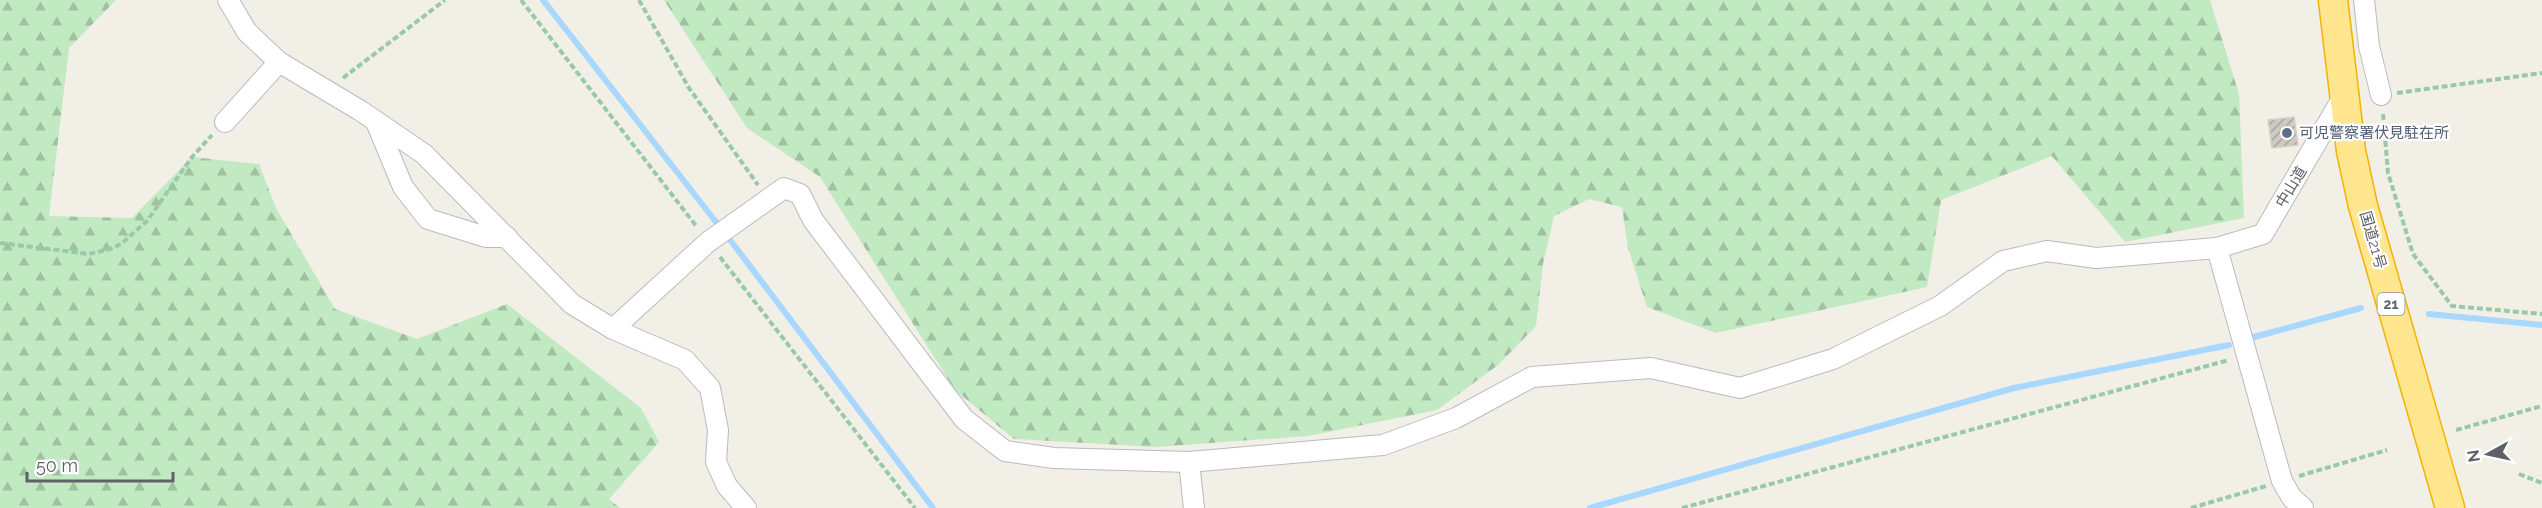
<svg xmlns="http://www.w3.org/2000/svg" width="2542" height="508" font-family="Raleway,'Noto Sans JP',sans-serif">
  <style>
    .forest { fill: url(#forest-firs) }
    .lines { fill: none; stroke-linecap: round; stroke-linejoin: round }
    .stream { stroke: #a8d7ff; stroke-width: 6 }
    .building { fill: url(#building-hatch); stroke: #d6d1c4; stroke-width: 1.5 }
    .minor-casing { stroke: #b8bcc0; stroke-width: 22 }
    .highway-casing { stroke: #f7b100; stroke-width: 31 }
    .path { stroke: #98c9a8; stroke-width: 4; stroke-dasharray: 6 3; stroke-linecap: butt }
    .minor { stroke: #fff; stroke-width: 20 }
    .highway { stroke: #ffe68f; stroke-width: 28 }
    .service-dot { fill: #5c6f8a; stroke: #fff; stroke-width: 2 }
    .labels { text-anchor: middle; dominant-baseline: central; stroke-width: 4.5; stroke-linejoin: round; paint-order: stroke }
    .shield { fill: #fff; stroke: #8e9195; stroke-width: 1.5 }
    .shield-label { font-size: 14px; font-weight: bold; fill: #5d6267 }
    .service-label { font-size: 15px; fill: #4e5e75; stroke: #fff; text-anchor: start }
    .street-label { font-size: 15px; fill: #5d6267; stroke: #fff }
  </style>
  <defs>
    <pattern id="forest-firs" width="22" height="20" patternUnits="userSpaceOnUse" patternTransform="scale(1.5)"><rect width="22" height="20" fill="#c1eac2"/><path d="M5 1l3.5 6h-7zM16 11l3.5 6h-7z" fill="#a0c1a1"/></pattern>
    <pattern id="building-hatch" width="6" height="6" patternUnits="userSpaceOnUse" patternTransform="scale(1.5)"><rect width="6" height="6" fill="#cccac3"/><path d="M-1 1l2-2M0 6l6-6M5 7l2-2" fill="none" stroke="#a9a7a2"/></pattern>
  </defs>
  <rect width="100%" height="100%" fill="#f1efe6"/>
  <g class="forest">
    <path d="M0 0H116L69 48 49 216 132 218 192 157 259 164 276 208 335 309 417 339 507 304 641 408 659 442 609 499 620 508H0Z"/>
    <path d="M664 0H2210L2239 94 2244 218 2125 242 2052 156 1941 200 1927 287 1716 333 1647 307 1628 248 1622 207 1589 199 1554 216 1543 264 1536 326 1498 365 1437 410 1308 436 1156 447 1014 439 955 390 820 177 747 128Z"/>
  </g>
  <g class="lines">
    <g class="stream">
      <path d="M543 0 737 249 933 508"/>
      <path d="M2429 314 2542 325"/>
      <path d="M2254 337 2361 308"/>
      <path d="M1590 508 2014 388 2229 345"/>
    </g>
  </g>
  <path class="building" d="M2294 117 2298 145 2272 148 2268 120Z"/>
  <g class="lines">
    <defs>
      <g id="minor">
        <path d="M228 0 247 32 279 62 361 111 424 154 572 304 613 329 685 360 710 388 718 430 716 462 727 486 746 508"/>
        <path d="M2364 0 2369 46 2381 95"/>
        <path d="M225 122 279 62"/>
        <path d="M376 122 403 187 428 219 486 237H507"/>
        <path d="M2217 248 2282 481 2292 498 2303 508"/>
        <path d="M613 329 708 242 784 188 800 194 813 220 964 419 1005 451 1054 458 1189 462 1383 445 1456 418 1532 377 1651 368 1740 388 1833 359 1940 306 2003 261 2047 251 2096 258 2217 248 2263 234 2343 97"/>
        <path d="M1189 462 1194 508"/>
      </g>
      <path id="highway" d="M2333 0 2351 151 2363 206 2450 508"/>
    </defs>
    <use href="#minor" class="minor-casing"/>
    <use href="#highway" class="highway-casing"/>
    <g class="path">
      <path d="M521 0 697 227"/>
      <path d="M639 0 689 88 758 185"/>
      <path d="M343 78 445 0"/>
      <path d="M2397 93 2542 73"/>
      <path d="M2383 114 2388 173 2413 254 2452 306 2542 314"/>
      <path d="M0 243 89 254 110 249 121 244 147 221 192 157 212 135"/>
      <path d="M720 257 915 508"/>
      <path d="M2456 430 2542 406"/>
      <path d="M2519 474 2542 483"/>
      <path d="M2299 476 2387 450"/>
      <path d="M1682 508 2229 360"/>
      <path d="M2191 508 2266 486"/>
    </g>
    <use href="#minor" class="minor"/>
    <use href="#highway" class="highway"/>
  </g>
  <circle class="service-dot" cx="2287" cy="133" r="6"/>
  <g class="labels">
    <rect class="shield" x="2377.5" y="293" width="27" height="22" rx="4.5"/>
    <g class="shield-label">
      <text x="2391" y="304">21</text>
    </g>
    <g class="service-label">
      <text x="2299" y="133">可児警察署伏見駐在所</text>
    </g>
    <g class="street-label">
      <text transform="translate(2291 187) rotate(-59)">中山道</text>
      <text transform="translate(2373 240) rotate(74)">国道21号</text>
    </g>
  </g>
  <g transform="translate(2488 454) rotate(262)" stroke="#ffffff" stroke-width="4.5" paint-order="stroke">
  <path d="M0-4.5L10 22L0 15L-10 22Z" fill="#5d6267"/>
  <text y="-9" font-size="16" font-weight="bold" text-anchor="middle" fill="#5d6267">N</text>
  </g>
  <path d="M27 472v9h146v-9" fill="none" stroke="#5d6267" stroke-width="3"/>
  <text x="36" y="472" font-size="18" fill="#5d6267" stroke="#ffffff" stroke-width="4.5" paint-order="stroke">50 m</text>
</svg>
